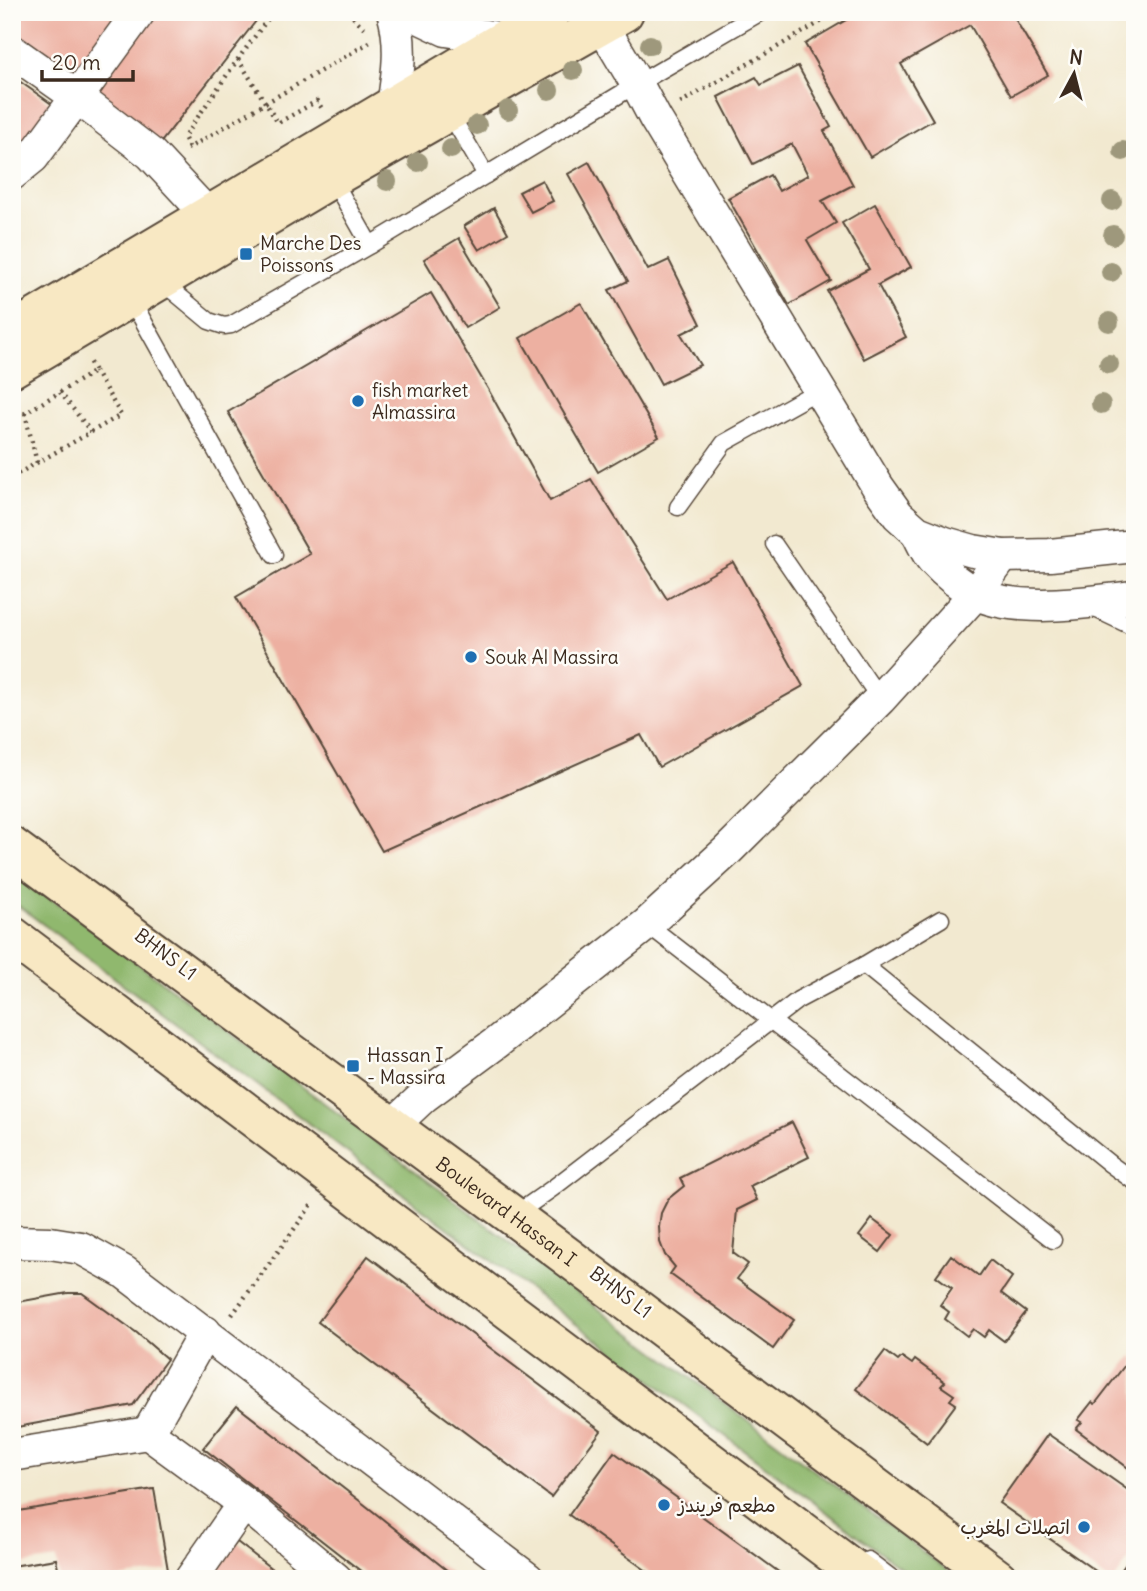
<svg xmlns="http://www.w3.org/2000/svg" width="1147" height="1591" font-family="Delius,'Playpen Sans Arabic',sans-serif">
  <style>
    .forest { fill: #90b86e; stroke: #667146; stroke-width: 2 }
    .building { fill: #edb0a1 }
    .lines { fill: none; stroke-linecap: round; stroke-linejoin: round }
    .lane-casing { stroke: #564739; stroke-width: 19 }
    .street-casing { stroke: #564739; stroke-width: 35 }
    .secondary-casing { stroke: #564739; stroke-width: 42 }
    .path { stroke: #564739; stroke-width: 4.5; stroke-dasharray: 2 5; stroke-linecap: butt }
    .lane { stroke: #fff; stroke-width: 16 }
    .street { stroke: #fff; stroke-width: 32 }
    .secondary { stroke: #f8e8c3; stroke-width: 38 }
    .tree { fill: #9e987b }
    .poi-dot { fill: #1f6fb2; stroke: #fdfcf7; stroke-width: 2.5 }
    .labels { text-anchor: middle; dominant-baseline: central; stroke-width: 5; stroke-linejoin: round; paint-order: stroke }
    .poi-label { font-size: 19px; fill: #3b2a1e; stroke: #fdfcf7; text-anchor: start }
    .street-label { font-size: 19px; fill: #3b2a1e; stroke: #fdfcf7 }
  </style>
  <rect width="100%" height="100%" fill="#fdfcf7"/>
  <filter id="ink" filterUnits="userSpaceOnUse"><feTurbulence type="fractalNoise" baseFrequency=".0143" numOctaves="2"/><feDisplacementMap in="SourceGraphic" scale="14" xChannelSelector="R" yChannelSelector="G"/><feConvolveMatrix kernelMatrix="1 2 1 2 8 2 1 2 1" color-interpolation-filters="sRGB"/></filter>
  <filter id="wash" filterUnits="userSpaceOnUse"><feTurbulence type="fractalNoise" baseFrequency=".00686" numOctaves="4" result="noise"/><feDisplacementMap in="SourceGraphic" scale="28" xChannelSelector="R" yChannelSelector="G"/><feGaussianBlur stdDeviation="1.57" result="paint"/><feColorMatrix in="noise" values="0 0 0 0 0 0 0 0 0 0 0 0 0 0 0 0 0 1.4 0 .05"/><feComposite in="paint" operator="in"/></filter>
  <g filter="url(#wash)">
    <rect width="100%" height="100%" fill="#f2e9d0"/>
    <path class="forest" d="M12 869 959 1579H916L12 901Z"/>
    <g id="blocks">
      <g class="building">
        <path d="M12 12H130L79 80 12 31Z"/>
        <path d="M156 12H263L158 146 92 94Z"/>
        <path d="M860 12H1011L1048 75 1011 96 970 25 901 64 933 120 870 157 805 44Z"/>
        <path d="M1119 12H1135V31Z"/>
        <path d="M798 66 831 127 824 131 853 185 822 201 836 223 807 240 831 281 789 305 728 198 770 175 779 191 808 175 792 144 753 164 718 97 756 77 761 85Z"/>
        <path d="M12 76 53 105 12 161Z"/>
        <path d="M589 162 648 270 669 260 701 324 681 334 700 365 661 384 609 290 628 281 568 174Z"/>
        <path d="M542 180 553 201 531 212 519 192Z"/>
        <path d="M875 204 911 267 878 285 906 337 864 359 827 291 869 269 842 223Z"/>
        <path d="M494 208 508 233 479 250 464 226Z"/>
        <path d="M459 238 500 307 465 328 424 259Z"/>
        <path d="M431 293 488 389 550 501 591 479 667 599 733 562 803 686 659 767 641 735 382 851 236 597 310 554 228 412Z"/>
        <path d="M581 303 659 437 598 472 520 338Z"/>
        <path d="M792 1122 809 1157 750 1186 757 1200 737 1210 733 1253 748 1264 737 1279 794 1320 773 1349 670 1274 675 1267 665 1255 660 1242 659 1227 661 1213 668 1199 684 1186 680 1178Z"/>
        <path d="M872 1219 893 1235 880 1252 859 1236Z"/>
        <path d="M951 1255 979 1276 990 1260 1012 1277 1001 1293 1026 1312 1004 1341 989 1330 984 1337 973 1329 967 1336 945 1319 949 1312 940 1305 952 1288 936 1276Z"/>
        <path d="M368 1256 601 1431 551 1497 318 1322Z"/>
        <path d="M68 1293H82L137 1333 167 1359 133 1405 12 1428V1303Z"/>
        <path d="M885 1351 898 1361 902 1357 912 1364 915 1360 945 1382 941 1386 954 1395 950 1400 956 1404 927 1443 856 1389Z"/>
        <path d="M1132 1356 1135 1358V1473L1076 1429 1082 1422 1078 1420 1092 1402 1095 1404Z"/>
        <path d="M237 1406 365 1505 458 1579H371L203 1448Z"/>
        <path d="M1048 1434 1135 1495V1551L1115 1579H1107L999 1503Z"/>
        <path d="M614 1452 772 1567 788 1579H658L569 1515Z"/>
        <path d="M154 1489 168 1570 114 1579H60L56 1559 12 1566V1512Z"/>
        <path d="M237 1542 285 1579H208Z"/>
      </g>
    </g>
  </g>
  <g filter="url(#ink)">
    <use href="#blocks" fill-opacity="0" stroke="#564739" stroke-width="2"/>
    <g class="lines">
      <defs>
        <g id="lane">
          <path d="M449 112 486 175"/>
          <path d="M332 178 370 245"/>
          <path d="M161 281 209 321 224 326 231 325 370 245 637 84 761 12"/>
          <path d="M131 299 274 555"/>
          <path d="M678 507 724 443 819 390"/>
          <path d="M774 544 880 699"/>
          <path d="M1091 607 1135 628"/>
          <path d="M647 924 1053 1240"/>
          <path d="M864 965 1110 1164 1135 1182"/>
          <path d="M513 1216 553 1188 798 1000 864 965 941 919"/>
          <path d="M868 1560 893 1579"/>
        </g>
        <g id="street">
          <path d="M139 12 77 97 151 154 208 215"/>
          <path d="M408 12 446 30 506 39"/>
          <path d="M594 12 637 84 655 118 878 487 898 515 917 532 945 543 973 551 1003 556 1050 555 1135 546"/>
          <path d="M12 51 77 97 33 157 12 174"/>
          <path d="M393 106C398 74 403 44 393 12"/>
          <path d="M917 532C922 541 926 552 933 560 945 573 959 585 975 593 1018 614 1088 602 1135 597"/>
          <path d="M391 1127 423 1097 496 1043 647 924 727 851 880 699 976 593 1003 556"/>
          <path d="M12 1242 50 1243 81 1248 124 1272 528 1579"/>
          <path d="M148 1433 205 1332"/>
          <path d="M12 1455 148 1433 244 1503 336 1579"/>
          <path d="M191 1579 244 1503"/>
        </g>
        <g id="secondary">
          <path d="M12 332 551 12"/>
          <path d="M12 368 332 178 624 12"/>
          <path id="s1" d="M12 847 513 1216 998 1579"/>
          <path d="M12 936 866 1579"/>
        </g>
      </defs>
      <use href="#lane" class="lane-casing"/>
      <use href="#street" class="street-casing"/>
      <use href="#secondary" class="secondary-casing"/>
      <g class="path">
        <path d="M348 12 365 29"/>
        <path d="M238 59 278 123 317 101 323 110"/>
        <path d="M680 103 838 12"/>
        <path d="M189 147 184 137 238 59 273 12"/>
        <path d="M187 149 370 42"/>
        <path d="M60 392 91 432"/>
        <path d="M25 413 37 463"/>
        <path d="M12 421 95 371 89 361"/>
        <path d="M12 477 121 415 95 371"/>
        <path d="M232 1315 313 1203"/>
      </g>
      <use href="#lane" class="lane"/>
      <use href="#street" class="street"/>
      <use href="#secondary" class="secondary"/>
    </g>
    <g class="tree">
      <circle cx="650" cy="45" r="10"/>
      <circle cx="573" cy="70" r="10"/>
      <circle cx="549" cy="90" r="10"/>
      <circle cx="508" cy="110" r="10"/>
      <circle cx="477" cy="125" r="10"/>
      <circle cx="451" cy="149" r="10"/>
      <circle cx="1123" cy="151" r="10"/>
      <circle cx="418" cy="162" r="10"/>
      <circle cx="387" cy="181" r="10"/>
      <circle cx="1112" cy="201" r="10"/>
      <circle cx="1113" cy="235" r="10"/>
      <circle cx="1111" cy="272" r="10"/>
      <circle cx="1109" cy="322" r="10"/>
      <circle cx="1109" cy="364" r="10"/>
      <circle cx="1101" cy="404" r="10"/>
    </g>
  </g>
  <g class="poi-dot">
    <rect x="239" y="247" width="14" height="14" rx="3.5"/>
    <circle cx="358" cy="401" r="7"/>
    <circle cx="471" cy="657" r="7"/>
    <rect x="346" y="1059" width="14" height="14" rx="3.5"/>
    <circle cx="664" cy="1505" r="7"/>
    <circle cx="1084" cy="1527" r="7"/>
  </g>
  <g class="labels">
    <g class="poi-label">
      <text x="260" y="243">Marche Des<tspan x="260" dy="22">Poissons</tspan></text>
      <text x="372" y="390">fish market<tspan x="372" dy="22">Almassira</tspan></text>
      <text x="485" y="657">Souk Al Massira</text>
      <text x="367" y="1055">Hassan I<tspan x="367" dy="22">- Massira</tspan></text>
      <text x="678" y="1505">مطعم فريندز</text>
      <text x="1070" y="1527" text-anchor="end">اتصلات المغرب</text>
    </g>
    <g class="street-label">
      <text transform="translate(166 954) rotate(37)">BHNS L1</text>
      <text stroke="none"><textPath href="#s1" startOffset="614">Boulevard Hassan I</textPath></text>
      <text transform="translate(621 1292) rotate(37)">BHNS L1</text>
    </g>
  </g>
  <rect width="1147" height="1591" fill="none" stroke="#fdfcf7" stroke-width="42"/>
  <g transform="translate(1074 74) rotate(7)" stroke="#fdfcf7" stroke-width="5" paint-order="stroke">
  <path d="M0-5L12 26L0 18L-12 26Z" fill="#3b2a1e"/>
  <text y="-10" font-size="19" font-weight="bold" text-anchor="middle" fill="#3b2a1e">N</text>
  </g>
  <path d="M42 70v10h91v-10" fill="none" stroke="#3b2a1e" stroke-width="3.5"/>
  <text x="52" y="70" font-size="21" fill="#3b2a1e" stroke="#fdfcf7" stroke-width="5" paint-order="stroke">20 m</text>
</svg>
